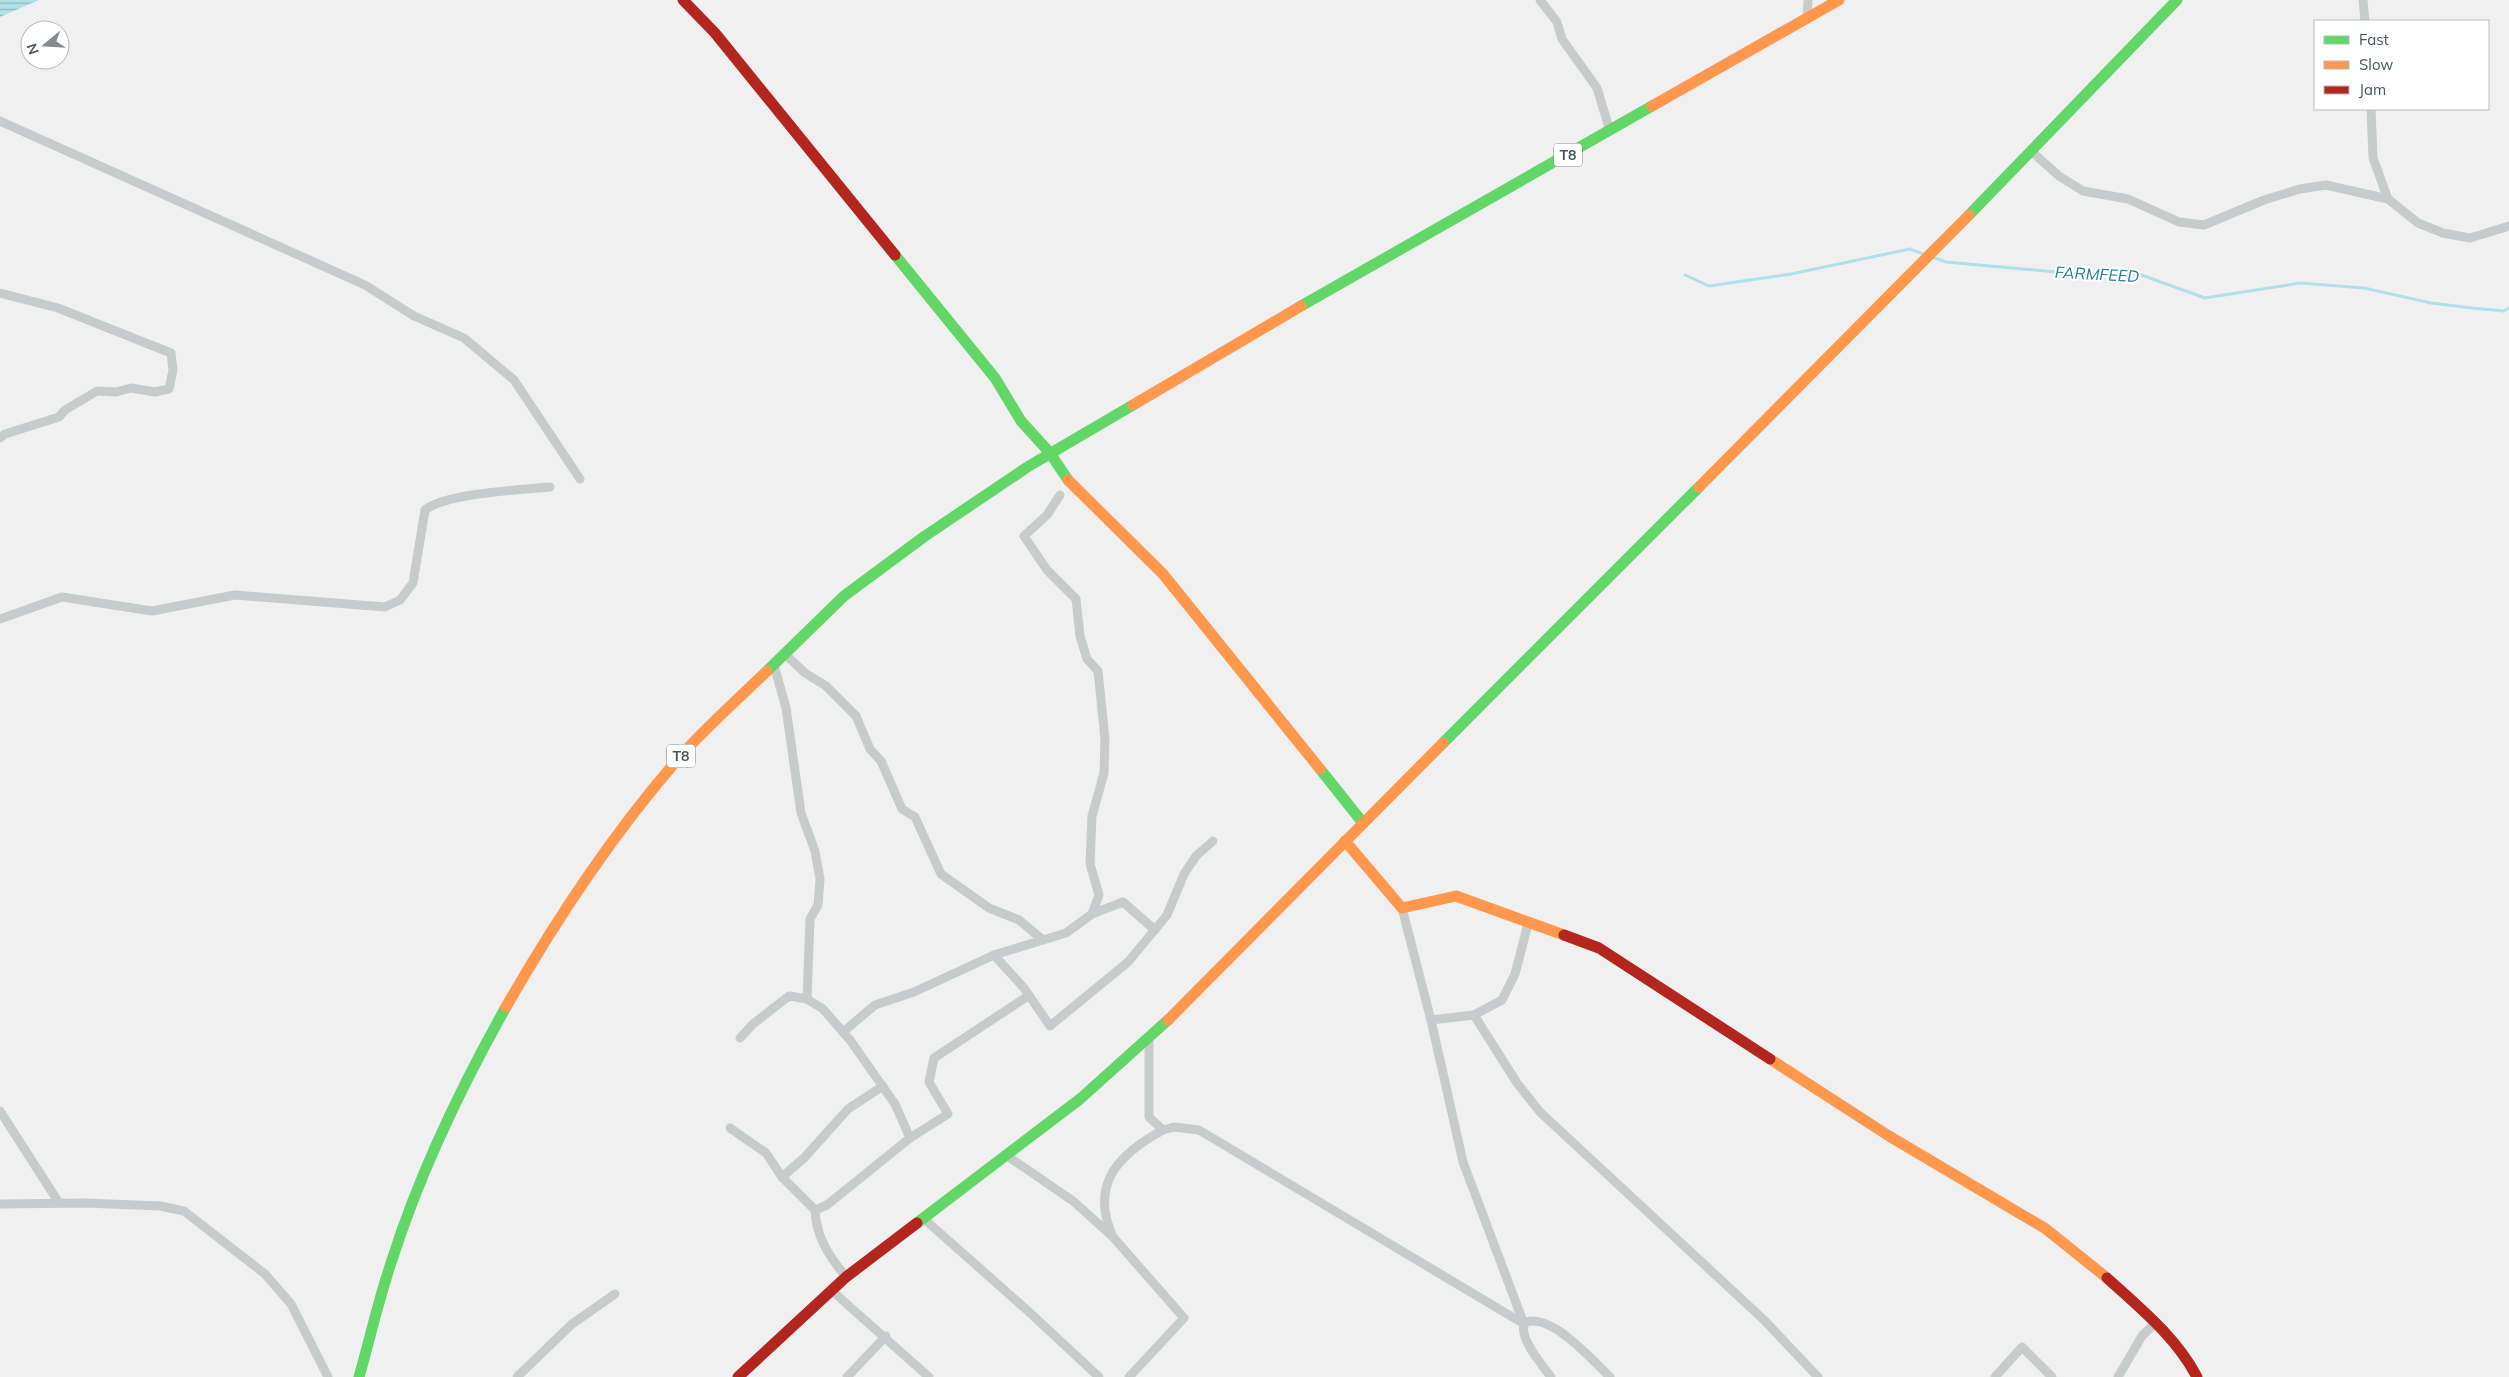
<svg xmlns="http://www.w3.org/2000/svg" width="2509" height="1377" font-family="Mulish,sans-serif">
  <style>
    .water { fill: url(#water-rules) }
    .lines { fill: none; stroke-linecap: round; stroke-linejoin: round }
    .stream { stroke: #b0e1e7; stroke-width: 3 }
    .street { stroke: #c8cbcb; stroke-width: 9 }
    .fast { stroke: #63d668; stroke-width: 11 }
    .slow { stroke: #ff974d; stroke-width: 11 }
    .jam { stroke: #b3261e; stroke-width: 11 }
    .labels { text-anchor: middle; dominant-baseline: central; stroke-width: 4; stroke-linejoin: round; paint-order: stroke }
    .shield { fill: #fff; stroke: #80878c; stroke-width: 1 }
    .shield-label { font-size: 14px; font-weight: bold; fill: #49545b }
    .water-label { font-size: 16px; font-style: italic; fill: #1b828d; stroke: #fff }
  </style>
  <defs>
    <pattern id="water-rules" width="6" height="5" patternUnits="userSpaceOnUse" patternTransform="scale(1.25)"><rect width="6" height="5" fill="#b0e1e7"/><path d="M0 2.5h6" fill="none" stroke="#91b9be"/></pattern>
  </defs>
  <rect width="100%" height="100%" fill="#f0f0f0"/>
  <path class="water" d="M0 0H39L0 17Z"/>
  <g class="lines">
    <g class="stream">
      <path d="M1932 257 1946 262 2079 274 2136 273 2205 298 2300 283 2364 288 2431 303 2472 308 2504 311 2509 308"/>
      <path d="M1685 275 1709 286 1791 274 1910 249 1926 255"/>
    </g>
    <g class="street">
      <path d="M1540 0 1557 22 1562 39 1597 88 1610 131"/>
      <path d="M2363 0 2365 21"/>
      <path d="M1807 19 1808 0"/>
      <path d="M2371 109 2373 158 2388 199 2418 223 2443 233 2470 238 2509 226"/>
      <path d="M0 121 365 285 414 316 464 338 514 380 580 479"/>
      <path d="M2031 151 2059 176 2083 191 2128 199 2179 222 2204 225 2264 200 2300 189 2326 185 2388 199"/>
      <path d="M0 293 58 308 171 353 173 370 169 389 155 392 131 388 116 392 97 391 65 410 59 417 5 434 0 438"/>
      <path d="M1060 495 1047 515 1024 536 1047 570 1076 599 1080 636 1087 659 1098 671 1105 739 1104 773 1092 816 1090 864 1099 895 1092 914"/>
      <path d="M0 619 62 597 152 611 235 595 385 607 400 600 413 583 425 510C446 493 520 490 550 487"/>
      <path d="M785 654 805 673 826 686 856 716 870 749 881 761 902 809 915 817 941 874 989 908 1019 920 1043 940"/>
      <path d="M774 665 786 708 801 813 815 851 820 879 818 905 810 919 807 999"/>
      <path d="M1402 908 1431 1020 1463 1162 1524 1324"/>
      <path d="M994 955 1024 988 1050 1026 1128 962 1167 915 1184 874 1196 856 1213 841"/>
      <path d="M1474 1015 1502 1000 1515 974 1528 924"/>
      <path d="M1431 1020 1474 1015 1517 1083 1540 1112 1764 1320 1818 1377"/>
      <path d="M843 1032 875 1005 914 992 994 955 1066 933 1092 914 1123 902 1155 930"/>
      <path d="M740 1038 753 1024 789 996 807 999 823 1009 850 1040 895 1104 910 1138"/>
      <path d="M1149 1039V1117L1163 1130 1174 1127 1199 1130 1524 1324"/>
      <path d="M0 1111 59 1203"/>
      <path d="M730 1128 766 1153 782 1177 815 1210C816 1237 829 1256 846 1277"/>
      <path d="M1006 1155 1073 1201 1113 1237 1184 1318 1129 1377"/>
      <path d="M782 1177 804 1158 848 1109 883 1086"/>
      <path d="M0 1204 85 1203 160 1206 184 1211 265 1274 291 1304 328 1377"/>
      <path d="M815 1210 827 1205 910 1138 948 1114 929 1082 934 1058 1028 996"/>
      <path d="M923 1218 1028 1311 1099 1377"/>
      <path d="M1112 1235C1090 1183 1119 1154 1163 1130"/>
      <path d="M831 1290 929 1377"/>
      <path d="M517 1377 572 1324 615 1294"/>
      <path d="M847 1377 886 1336"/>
      <path d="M1551 1377C1543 1366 1515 1334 1526 1322 1553 1314 1593 1361 1610 1377"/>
      <path d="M1995 1377 2022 1347 2052 1377"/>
      <path d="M2118 1377 2142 1336 2156 1322"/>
    </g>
    <g class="fast">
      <path d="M1969 215 2177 0"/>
      <path d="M895 255 995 378 1021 421 1050 453 1068 480"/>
      <path d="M1301 306 1652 106"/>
      <path d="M767 671 844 596 925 536 1029 466 1133 405"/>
      <path d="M1443 743 1699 487"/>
      <path d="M1320 769 1363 823"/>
      <path d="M917 1223 1080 1099 1168 1020"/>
      <path d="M359 1377C370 1338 379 1298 392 1260 420 1172 461 1087 506 1007"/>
    </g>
    <g class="slow">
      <path d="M1652 106 1839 0"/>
      <path d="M1133 405 1301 306"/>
      <path d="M1068 480 1163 574 1320 769"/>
      <path d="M1699 487 1969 215"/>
      <path d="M1345 841 1402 908 1456 896 1564 935"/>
      <path d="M506 1007C558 916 616 829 685 751 711 723 740 697 767 671"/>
      <path d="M1168 1020 1443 743"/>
      <path d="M1770 1059 1889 1136 2046 1229 2107 1278"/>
    </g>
    <g class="jam">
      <path d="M683 0 715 33 895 255"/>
      <path d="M1564 935 1599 948 1770 1059"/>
      <path d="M2107 1278C2140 1308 2176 1337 2197 1377"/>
      <path d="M738 1377 846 1277 917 1223"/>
    </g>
  </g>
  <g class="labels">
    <g class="shield">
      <rect x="1554" y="143.5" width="28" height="23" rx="4"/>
      <rect x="667" y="744.5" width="28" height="23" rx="4"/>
    </g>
    <g class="shield-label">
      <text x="1568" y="155">T8</text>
      <text x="681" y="756">T8</text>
    </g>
    <g class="water-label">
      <text transform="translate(2097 274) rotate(3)">FARMFEED</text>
    </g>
  </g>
  <rect x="2314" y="20" width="175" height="90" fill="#ffffff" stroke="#b6bbbd"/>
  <rect x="2324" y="36" width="25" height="8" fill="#63d668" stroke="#b6bbbd"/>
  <text x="2359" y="45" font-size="15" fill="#49545b">Fast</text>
  <rect x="2324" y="61" width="25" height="8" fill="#ff974d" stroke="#b6bbbd"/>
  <text x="2359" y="70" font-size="15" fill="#49545b">Slow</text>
  <rect x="2324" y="86" width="25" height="8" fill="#b3261e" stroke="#b6bbbd"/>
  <text x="2359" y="95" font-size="15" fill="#49545b">Jam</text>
  <g transform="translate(45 45) rotate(252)"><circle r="24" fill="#ffffff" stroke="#b6bbbd"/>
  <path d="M0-4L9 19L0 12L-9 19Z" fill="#838b8f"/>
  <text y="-8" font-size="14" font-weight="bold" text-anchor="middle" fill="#49545b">N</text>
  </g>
</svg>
